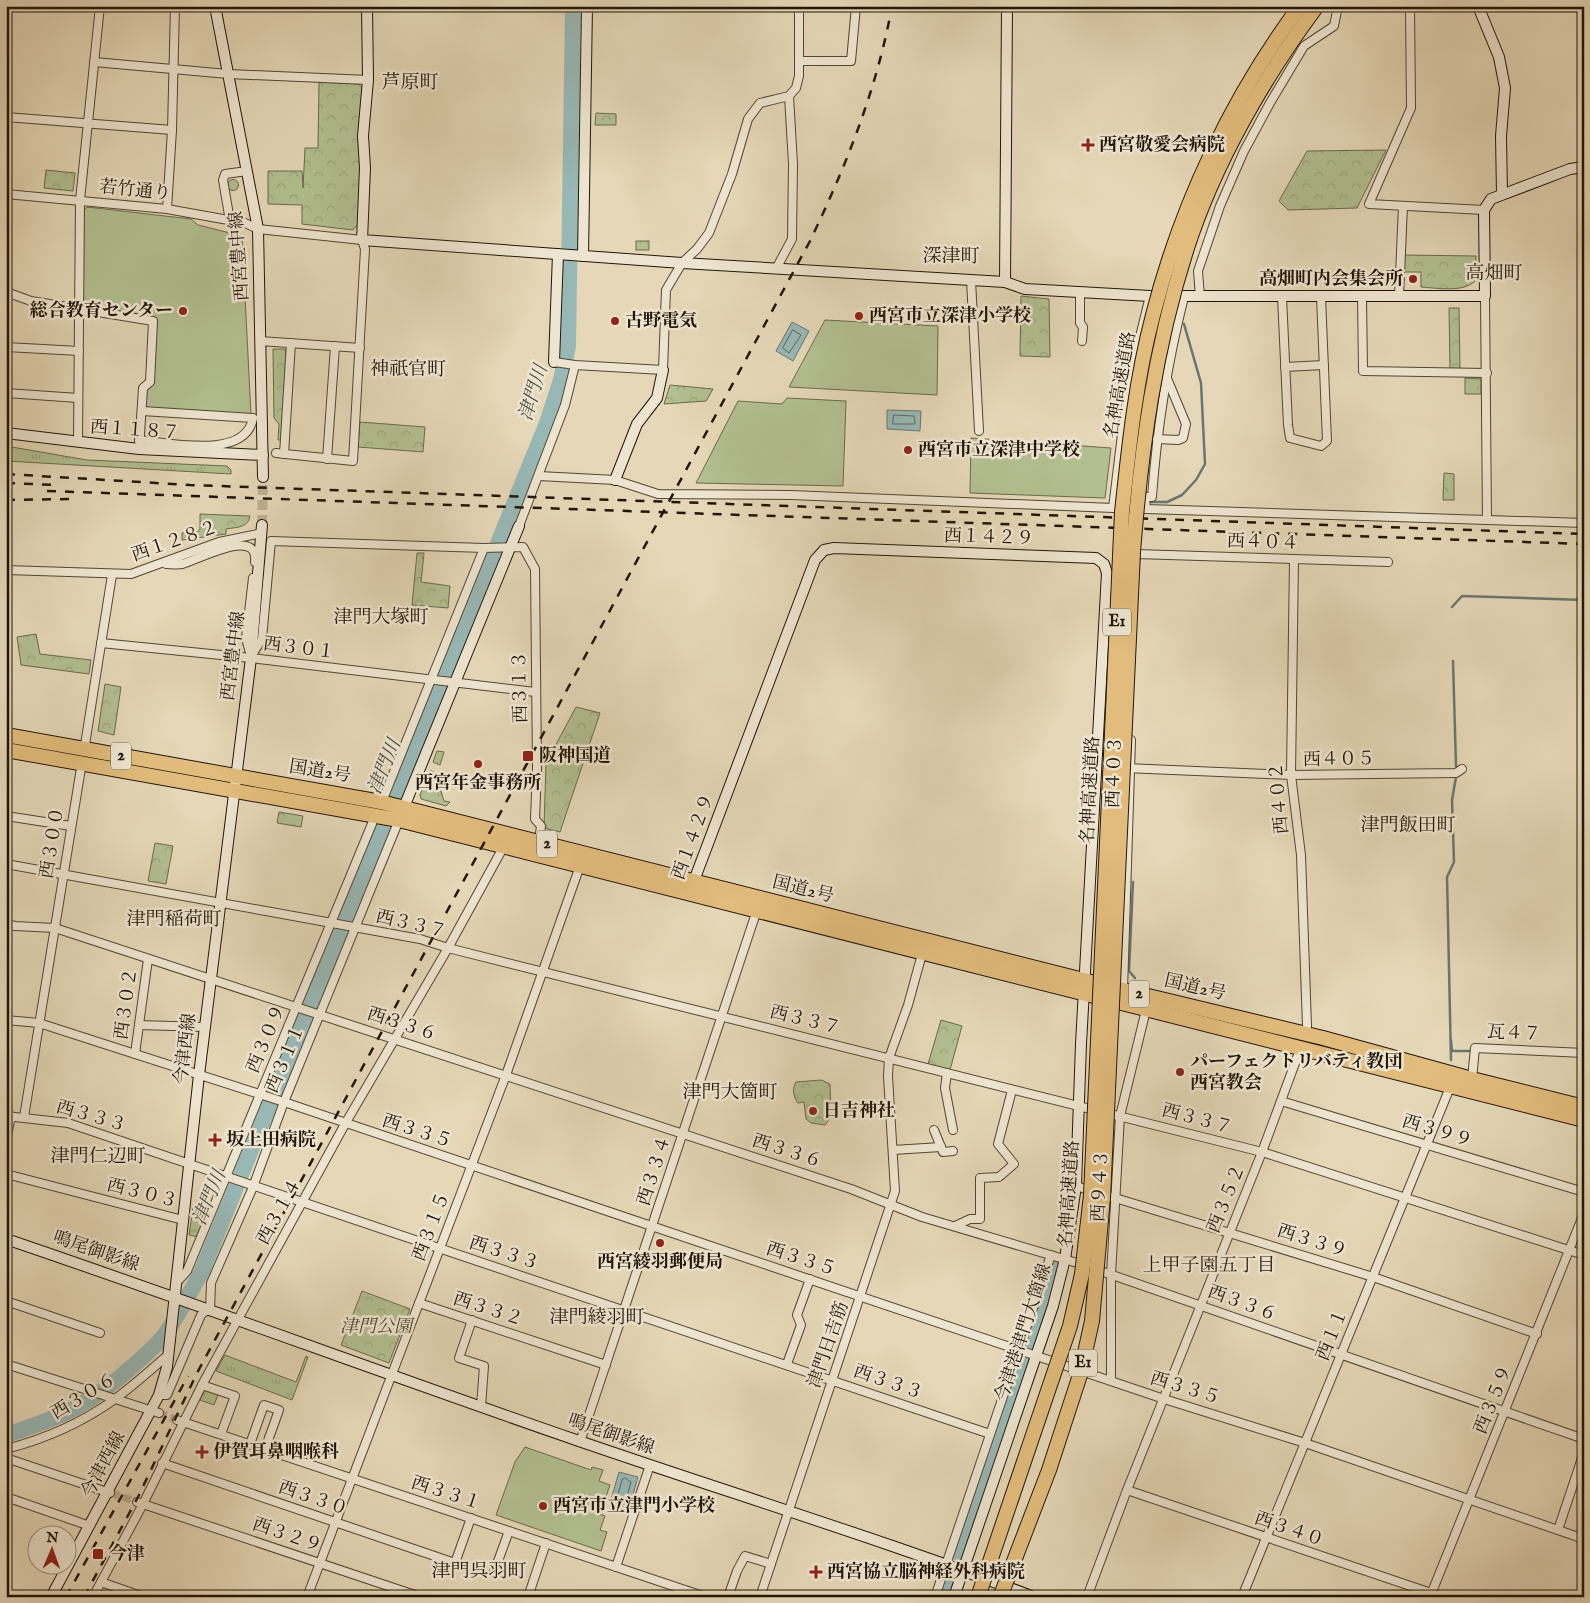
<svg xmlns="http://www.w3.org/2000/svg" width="1590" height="1603" font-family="'IM FELL English','Noto Serif JP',serif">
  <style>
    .grass { fill: url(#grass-tufts); stroke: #6a6a4d }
    .forest { fill: url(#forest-crowns); stroke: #6a6a4d }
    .pitch { fill: #b2bf90; stroke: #6a6a4d }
    .water { fill: #98b8b6; stroke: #687771 }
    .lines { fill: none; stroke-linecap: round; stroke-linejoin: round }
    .shore { stroke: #5c6760; stroke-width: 1 }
    .stream { stroke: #687771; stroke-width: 2.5 }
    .river { stroke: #98b8b6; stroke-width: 16 }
    .street-tunnel { stroke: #beb094; stroke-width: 8; stroke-dasharray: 8 4; stroke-linecap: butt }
    .secondary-tunnel { stroke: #beb094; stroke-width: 10; stroke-dasharray: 10 5; stroke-linecap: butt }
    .street-casing { stroke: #524635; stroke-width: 10 }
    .secondary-casing { stroke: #21160a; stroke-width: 12 }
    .highway-casing { stroke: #21160a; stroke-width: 16 }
    .street { stroke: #eee5d0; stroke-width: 8 }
    .secondary { stroke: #eee5d0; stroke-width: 10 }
    .highway { stroke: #e2bc7c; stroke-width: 14 }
    .rail { stroke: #21160a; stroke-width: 2.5; stroke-dasharray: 9 9; stroke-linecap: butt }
    .highway-bridge-casing { stroke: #21160a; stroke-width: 16; stroke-linecap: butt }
    .highway-bridge { stroke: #e2bc7c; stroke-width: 14 }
    .poi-dot { fill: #8f2418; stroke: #eee5d0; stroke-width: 2 }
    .labels { text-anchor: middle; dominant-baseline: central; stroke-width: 5; stroke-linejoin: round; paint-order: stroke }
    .shield { fill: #eee5d0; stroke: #5e5445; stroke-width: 1 }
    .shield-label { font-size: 16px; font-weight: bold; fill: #21160a }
    .poi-label { font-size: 18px; font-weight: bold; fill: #21160a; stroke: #eee5d0; text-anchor: start }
    .street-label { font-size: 18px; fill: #21160a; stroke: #eee5d0 }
    .park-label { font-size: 18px; font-style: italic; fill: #4c4932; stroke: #eee5d0 }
    .neighbourhood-label { font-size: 19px; fill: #21160a; stroke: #eee5d0 }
    .water-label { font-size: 19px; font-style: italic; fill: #4b4f46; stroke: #eee5d0 }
  </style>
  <defs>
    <pattern id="grass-tufts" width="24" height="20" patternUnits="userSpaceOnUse" patternTransform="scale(1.25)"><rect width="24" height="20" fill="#b2bf90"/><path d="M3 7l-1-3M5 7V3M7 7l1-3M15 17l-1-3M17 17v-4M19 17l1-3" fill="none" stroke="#99a37b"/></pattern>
    <pattern id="forest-crowns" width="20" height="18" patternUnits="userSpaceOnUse" patternTransform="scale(1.25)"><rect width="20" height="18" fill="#b2bf90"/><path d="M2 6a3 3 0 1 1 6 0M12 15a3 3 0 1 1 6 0" fill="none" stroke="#99a37b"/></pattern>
  </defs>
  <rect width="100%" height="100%" fill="#e5d7b7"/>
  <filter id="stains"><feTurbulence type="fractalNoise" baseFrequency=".004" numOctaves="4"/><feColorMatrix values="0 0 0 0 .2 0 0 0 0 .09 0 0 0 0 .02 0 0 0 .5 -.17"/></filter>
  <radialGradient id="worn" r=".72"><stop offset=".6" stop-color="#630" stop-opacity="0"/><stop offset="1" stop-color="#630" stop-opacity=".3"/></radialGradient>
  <g class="grass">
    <circle cx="233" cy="185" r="5.5"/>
    <path d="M6 446 87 460 227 466 231 470V474L6 461Z"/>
    <path d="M437 751 444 752 440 765 433 762Z"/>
    <path d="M430 770 438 775 433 787 440 788 444 801 450 802 446 806 421 799 420 795Z"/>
    <path d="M225 1355 296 1382 306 1356 308 1357 292 1400 216 1371Z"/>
    <path d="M205 1389 219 1392 214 1405 200 1400Z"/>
  </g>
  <g class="forest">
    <path d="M319 82 358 84 364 89 358 224 353 230 302 224V205L268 204V171H302L303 188 305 148H318Z"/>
    <path d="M596 113 616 114V125H595Z"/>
    <path d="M1386 150 1357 208 1288 210 1279 201 1307 151Z"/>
    <path d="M46 170 75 173 73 191 44 188Z"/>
    <rect x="636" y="241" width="13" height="9"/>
    <path d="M1404 255 1476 256 1475 281C1463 293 1437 288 1421 287V272H1404Z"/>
    <path d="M1021 296 1049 299 1050 357 1020 356Z"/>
    <path d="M1449 308H1459L1460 369H1450Z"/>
    <path d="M273 349H286L283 440H278L279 424 274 418Z"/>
    <path d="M1465 378 1481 379V394H1465Z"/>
    <path d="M670 385 713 389 706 401 664 404Z"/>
    <path d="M360 422 425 427 423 452 358 447Z"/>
    <path d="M1444 473 1454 474V500H1443Z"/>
    <path d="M200 514 250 516C248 528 237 527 226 529V534L182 540V533L198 532 200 529Z"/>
    <path d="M417 553H424L421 582 450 586 448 608 412 605Z"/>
    <path d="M36 634 40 654 91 660 89 674 21 665 17 637Z"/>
    <path d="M105 684 121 687 114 735 98 731Z"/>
    <path d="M576 707 600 713 560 832 544 828 546 763Z"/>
    <path d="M279 812 303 816 301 827 277 823Z"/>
    <path d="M155 843 173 846 166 884 148 881Z"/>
    <path d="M941 1020 962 1026 950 1070 928 1064Z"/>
    <path d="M821 1080 830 1084 831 1117 825 1125 811 1123 806 1119 804 1102 798 1103C793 1096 792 1089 796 1082Z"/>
    <path d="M193 1208 208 1211 199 1237 189 1235Z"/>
    <path d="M362 1291 410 1309 389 1363 341 1345Z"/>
  </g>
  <g class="pitch">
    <path d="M87 207 191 219 198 225 242 236 251 415 150 410 146 406 147 389 153 383 156 318 84 304 82 300V212Z"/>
    <path d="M825 320 938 326 937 395 789 387Z"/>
    <path d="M787 398 846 401 843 486 696 483 738 401 782 404Z"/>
    <path d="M971 438 1111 448 1105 498 970 493Z"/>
    <path d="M525 1447 591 1470 592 1467 603 1470 599 1481 610 1485 600 1514 605 1516 600 1530 607 1532 601 1551 496 1515 515 1462Z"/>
  </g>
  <g class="water">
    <path d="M792 322 809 331 793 361 776 351Z"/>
    <path d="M887 410 921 411 920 431 887 429Z"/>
    <path d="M619 1472 638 1477 629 1509 610 1503Z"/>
  </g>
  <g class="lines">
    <g class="shore">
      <path d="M793 330 801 335 789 353 783 348Z"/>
      <path d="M894 415 914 416 915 424H893Z"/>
      <path d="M625 1478 631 1482 626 1500 623 1502 617 1498 622 1480Z"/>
    </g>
    <g class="stream">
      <path d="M1150 502H1167L1182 495 1196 480 1205 464 1201 383 1184 324"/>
      <path d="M1452 607 1462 596 1584 600"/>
      <path d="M1453 661 1456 766"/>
      <path d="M1133 882 1129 971 1135 978"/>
      <path d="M1451 1040 1452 1051H1471"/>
      <path d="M1451 1060 1447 877 1454 862 1452 800 1456 777"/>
    </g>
    <g class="river">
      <path d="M6 1435C62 1417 89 1405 133 1366 145 1355 159 1344 168 1330 180 1312 190 1292 201 1273L547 423 561 380 568 346 573 6"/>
      <path d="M958 1553 1054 1263"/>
      <path d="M944 1597 950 1578"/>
    </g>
    <g class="street-tunnel">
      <path d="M159 1413 177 1420"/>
      <path d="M112 1493 137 1502"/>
    </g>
    <path class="secondary-tunnel" d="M262 525 263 477"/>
    <defs>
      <g id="street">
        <path d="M1410 6 1411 108 1369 204 1484 210"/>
        <path d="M799 61H851L856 6"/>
        <path d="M94 62 228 74 368 80"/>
        <path d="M6 117 172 130"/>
        <path d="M6 194 167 209 245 223 258 229 362 240 365 249 353 461 276 453"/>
        <path d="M167 209 172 130 175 6"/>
        <path d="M230 221 223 180 225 174 247 171"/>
        <path d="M776 269 792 239 793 164 789 96"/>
        <path d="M971 280 979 431"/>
        <path d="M6 292 31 301 153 321 150 382 143 388 139 449"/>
        <path d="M1080 292V323L1083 327 1082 341"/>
        <path d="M1485 296 1487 520"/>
        <path d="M1200 297 1198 271 1220 206 1244 151 1270 103 1304 46 1334 26 1338 6"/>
        <path d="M1282 297 1288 425 1290 438 1321 446 1327 441 1321 297"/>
        <path d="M1362 297 1363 371 1487 373"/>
        <path d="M1399 297 1403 206"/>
        <path d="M260 341 360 348"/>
        <path d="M6 347 79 351"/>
        <path d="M554 362 575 365 663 370 666 290 682 263 697 249 709 233 732 174 748 119 760 103 789 96 796 88 799 76V6"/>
        <path d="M1285 367 1324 365"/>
        <path d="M6 393 78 398"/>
        <path d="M1157 439 1178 440 1183 438 1186 424 1166 376"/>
        <path d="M139 440C171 443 246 460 253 418L142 411"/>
        <path d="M78 442 80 200 100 6"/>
        <path d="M284 454 291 343"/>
        <path d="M327 459 335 346"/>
        <path d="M539 476 615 480 658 494 791 495 1113 508 1124 418 1133 365 1150 296"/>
        <path d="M1142 497H1152C1157 428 1167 364 1184 297"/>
        <path d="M1145 497 1146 509 1584 523"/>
        <path d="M519 526 565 405 575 365"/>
        <path d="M1136 558V554L1388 562"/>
        <path d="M1294 559 1291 775 1301 855 1307 1026 1306 1036"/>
        <path d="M166 564C171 564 177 565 182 564 196 561 259 525 255 562"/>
        <path d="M6 570 131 574 219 542 262 533"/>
        <path d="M101 643 251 658 535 692"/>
        <path d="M250 653 246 638 253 578"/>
        <path d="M252 655 262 639 271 541 484 548 523 547 535 569 537 768 535 819 541 826 539 841"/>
        <path d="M84 751 112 575"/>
        <path d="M1125 768 1291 775 1456 773 1462 769"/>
        <path d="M381 804 484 548"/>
        <path d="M6 816 71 826"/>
        <path d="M6 864 420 939 448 948 1262 1152 1584 1255"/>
        <path d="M6 924 15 926 55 928 851 1189 922 1217 1084 1265"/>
        <path d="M1123 990 1131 740"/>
        <path d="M6 1020 39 1023 284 1102 1164 1399 1305 1443 1584 1539"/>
        <path d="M139 1025 205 1027"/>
        <path d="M135 1054 148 959"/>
        <path d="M947 1073 945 1088 953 1130"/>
        <path d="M1472 1079 1475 1048 1584 1053"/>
        <path d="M1281 1101 1584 1192"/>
        <path d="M6 1116 68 1123 990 1434"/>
        <path d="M24 1117 82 762"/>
        <path d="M934 1130 943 1152 953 1151"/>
        <path d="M6 1141 11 1116"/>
        <path d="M893 1150 941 1147"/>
        <path d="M6 1174 183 1220"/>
        <path d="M1076 1186 1373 1277 1537 1334"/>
        <path d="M955 1226 970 1219H980V1178L999 1177 1014 1164 998 1144 1012 1090"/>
        <path d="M1095 1269 1584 1439"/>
        <path d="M176 1283 187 1271 376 814"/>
        <path d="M6 1301 100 1333"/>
        <path d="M419 1303 606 1365"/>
        <path d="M210 1311 211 1283 253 1187 284 1102 399 820"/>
        <path d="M472 1320 459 1358 484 1366 481 1407"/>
        <path d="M6 1364 159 1413"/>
        <path d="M787 1364 801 1325 797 1315 810 1279"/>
        <path d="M1111 1380V1275L1120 1116 1147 1006"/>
        <path d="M202 1385 235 1396 221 1434"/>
        <path d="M159 1395H167L201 1315 207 1310"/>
        <path d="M177 1420 706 1597"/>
        <path d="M580 1442 757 910"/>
        <path d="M250 1444 264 1405 279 1410 265 1449"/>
        <path d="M6 1449C45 1439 83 1422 115 1399 134 1385 152 1369 169 1354"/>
        <path d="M6 1458 110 1493"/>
        <path d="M162 1463 455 1563 471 1518"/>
        <path d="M1127 1490 1443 1597"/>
        <path d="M6 1497 90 1526"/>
        <path d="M137 1502 421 1597"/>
        <path d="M1558 1530 1584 1452"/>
        <path d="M616 1567 650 1465"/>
        <path d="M494 1572 509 1531"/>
        <path d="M101 1582 144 1597"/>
        <path d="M6 1595 9 1597"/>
        <path d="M93 1597 143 1504 202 1385 345 1124 448 948 504 846"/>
        <path d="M307 1597 506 1075 580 866"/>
        <path d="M528 1597 546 1543"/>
        <path d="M728 1597 737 1571 745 1556 771 1564"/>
        <path d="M760 1597 895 1191 888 1076 889 1058 908 1005 922 954"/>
        <path d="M935 1597 1051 1255"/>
        <path d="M1087 1597 1127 1490 1262 1152 1301 1047"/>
        <path d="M1242 1597 1451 1085"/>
        <path d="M1430 1597 1584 1213"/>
      </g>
      <g id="secondary">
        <path d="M215 6 258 229 263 477"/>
        <path d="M367 6 368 80 363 136 365 168 362 240 682 263 1005 282 1025 289 1150 296H1485L1484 210 1491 199 1570 169 1584 167"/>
        <path d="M1478 6 1499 57 1505 88 1501 136 1502 194"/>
        <path d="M583 256 587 6"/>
        <path d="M1005 282 1007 6"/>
        <path d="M554 362 558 254"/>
        <path d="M6 433 139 449 263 455"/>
        <path d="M615 480 637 424 657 398 663 370"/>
        <path d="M402 812 519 526"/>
        <path d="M692 886 815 560 824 550 834 548 1096 558 1104 564 1107 573 1081 1044 1076 1186 1065 1259 1053 1306 954 1597"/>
        <path d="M6 1239C198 1304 387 1375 579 1441 730 1493 884 1540 1034 1597"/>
        <path d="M51 1597 159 1395 167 1367 199 1075 251 658 262 525"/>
      </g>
      <g id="highway">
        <path d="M6 735 381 802 1123 990 1323 1038 1472 1079 1584 1107"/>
        <path d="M6 750 399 820 1584 1120"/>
      </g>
    </defs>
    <use href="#street" class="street-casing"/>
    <use href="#secondary" class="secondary-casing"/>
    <use href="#highway" class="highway-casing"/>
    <use href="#street" class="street"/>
    <use href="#secondary" class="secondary"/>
    <use href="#highway" class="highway"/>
    <g class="rail">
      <path d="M6 474 190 485 1584 534"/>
      <path d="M6 483 56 485"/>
      <path d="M47 491 1584 544"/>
      <path d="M6 500 71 499"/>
      <path d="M66 1597 188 1376"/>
      <path d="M84 1597 138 1497 197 1373 810 241C846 166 877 89 892 6"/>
    </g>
    <defs>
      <g id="highway-bridge">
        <path d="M1001 1595 1049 1470 1080 1375 1092 1321 1103 1198 1133 552C1141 449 1155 347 1187 248 1214 164 1264 77 1317 6"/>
        <path d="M978 1597 1070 1326 1082 1274 1091 1195 1122 512C1129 446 1136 379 1153 315 1181 205 1232 97 1300 6"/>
      </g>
    </defs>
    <use href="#highway-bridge" class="highway-bridge-casing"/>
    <use href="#highway-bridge" class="highway-bridge"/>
  </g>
  <g class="poi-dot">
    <path d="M1085.5 137.5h5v5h5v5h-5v5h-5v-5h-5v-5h5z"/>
    <circle cx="1413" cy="279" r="5"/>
    <circle cx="183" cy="311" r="5"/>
    <circle cx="859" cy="316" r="5"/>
    <circle cx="615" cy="321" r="5"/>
    <circle cx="908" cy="450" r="5"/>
    <rect x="522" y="750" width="12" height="12" rx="2.5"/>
    <circle cx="478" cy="764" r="5"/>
    <circle cx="1180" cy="1072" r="5"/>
    <circle cx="813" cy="1111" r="5"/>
    <path d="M212.5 1132.5h5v5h5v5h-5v5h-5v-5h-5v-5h5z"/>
    <circle cx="660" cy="1243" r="5"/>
    <path d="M199.5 1444.5h5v5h5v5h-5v5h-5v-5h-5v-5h5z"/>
    <circle cx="543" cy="1506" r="5"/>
    <rect x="92" y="1548" width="12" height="12" rx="2.5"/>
    <path d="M813.5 1564.5h5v5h5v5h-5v5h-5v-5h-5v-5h5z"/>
  </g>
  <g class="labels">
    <g class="shield">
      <rect x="1103" y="608.5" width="28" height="27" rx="4"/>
      <rect x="111" y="742.5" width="20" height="27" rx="4"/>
      <rect x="537" y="830.5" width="20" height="27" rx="4"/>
      <rect x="1129" y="980.5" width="20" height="27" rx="4"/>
      <rect x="1069" y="1349.5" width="28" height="27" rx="4"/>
    </g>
    <g class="shield-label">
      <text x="1117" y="622">E1</text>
      <text x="121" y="756">2</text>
      <text x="547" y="844">2</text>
      <text x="1139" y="994">2</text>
      <text x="1083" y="1363">E1</text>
    </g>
    <g class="poi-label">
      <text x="1099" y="145">西宮敬愛会病院</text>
      <text x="1403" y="279" text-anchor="end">高畑町内会集会所</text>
      <text x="173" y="311" text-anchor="end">総合教育センター</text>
      <text x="869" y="316">西宮市立深津小学校</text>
      <text x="625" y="321">古野電気</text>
      <text x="918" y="450">西宮市立深津中学校</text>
      <text x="539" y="756">阪神国道</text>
      <text x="478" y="783" text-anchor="middle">西宮年金事務所</text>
      <text x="1190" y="1062">パーフェクトリバティ教団<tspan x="1190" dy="21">西宮教会</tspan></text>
      <text x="823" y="1111">日吉神社</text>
      <text x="226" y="1140">坂上田病院</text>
      <text x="660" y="1262" text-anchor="middle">西宮綾羽郵便局</text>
      <text x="213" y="1452">伊賀耳鼻咽喉科</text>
      <text x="553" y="1506">西宮市立津門小学校</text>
      <text x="109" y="1554">今津</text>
      <text x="827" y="1572">西宮協立脳神経外科病院</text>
    </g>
    <g class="street-label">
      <text transform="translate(135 191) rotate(6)">若竹通り</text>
      <text transform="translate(240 256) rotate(-94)">西宮豊中線</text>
      <text transform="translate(1121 385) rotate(-80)">名神高速道路</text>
      <text transform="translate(135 431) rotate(4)">西１１８７</text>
      <text transform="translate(989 538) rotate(2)">西１４２９</text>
      <text transform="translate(175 542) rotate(-19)">西１２８２</text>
      <text transform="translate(1263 543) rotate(2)">西４０４</text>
      <text transform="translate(299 649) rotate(7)">西３０１</text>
      <text transform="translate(234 656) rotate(-83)">西宮豊中線</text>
      <text transform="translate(521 687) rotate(-91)">西３１３</text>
      <text transform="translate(1339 760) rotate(-1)">西４０５</text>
      <text transform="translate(320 772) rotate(9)">国道2号</text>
      <text transform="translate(1115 772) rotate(-88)">西４０３</text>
      <text transform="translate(1091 790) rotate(-87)">名神高速道路</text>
      <text transform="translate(1280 798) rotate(-95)">西４０２</text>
      <text transform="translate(694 837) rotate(-70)">西１４２９</text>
      <text transform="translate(53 843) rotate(-81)">西３００</text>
      <text transform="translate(803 890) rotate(14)">国道2号</text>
      <text transform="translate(411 925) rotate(13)">西３３７</text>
      <text transform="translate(1195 988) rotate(13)">国道2号</text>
      <text transform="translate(127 1004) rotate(-82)">西３０２</text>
      <text transform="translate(805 1021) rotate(14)">西３３７</text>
      <text transform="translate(402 1025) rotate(18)">西３３６</text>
      <text transform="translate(1514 1034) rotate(3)">瓦４７</text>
      <text transform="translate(267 1039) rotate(-67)">西３０９</text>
      <text transform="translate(186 1049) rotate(-83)">今津西線</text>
      <text transform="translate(286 1059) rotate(-67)">西３１１</text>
      <text transform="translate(91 1117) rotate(16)">西３３３</text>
      <text transform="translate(1197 1120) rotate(15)">西３３７</text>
      <text transform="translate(417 1132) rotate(18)">西３３５</text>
      <text transform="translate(1437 1132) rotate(17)">西３９９</text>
      <text transform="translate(787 1152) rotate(18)">西３３６</text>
      <text transform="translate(655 1171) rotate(-72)">西３３４</text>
      <text transform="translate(1101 1186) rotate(-87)">西９４３</text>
      <text transform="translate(142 1194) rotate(14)">西３０３</text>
      <text transform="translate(1070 1194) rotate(-86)">名神高速道路</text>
      <text transform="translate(1227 1199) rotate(-68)">西３５２</text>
      <text transform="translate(280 1212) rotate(-61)">西３１４</text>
      <text transform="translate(432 1227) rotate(-69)">西３１５</text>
      <text transform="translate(1312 1242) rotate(18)">西３３９</text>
      <text transform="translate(96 1252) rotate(19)">鳴尾御影線</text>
      <text transform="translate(504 1254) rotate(18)">西３３３</text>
      <text transform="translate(801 1260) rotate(18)">西３３５</text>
      <text transform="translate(1242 1304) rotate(20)">西３３６</text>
      <text transform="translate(488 1310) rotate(18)">西３３２</text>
      <text transform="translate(1024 1333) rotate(-72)">今津港津門大箇線</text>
      <text transform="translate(1333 1335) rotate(-68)">西１１</text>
      <text transform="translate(829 1345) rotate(-71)">津門日吉筋</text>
      <text transform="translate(888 1383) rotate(19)">西３３３</text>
      <text transform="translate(1185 1389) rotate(17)">西３３５</text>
      <text transform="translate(84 1397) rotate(-31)">西３０６</text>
      <text transform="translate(1494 1400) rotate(-68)">西３５９</text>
      <text transform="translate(611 1435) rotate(19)">鳴尾御影線</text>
      <text transform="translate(104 1465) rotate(-62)">今津西線</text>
      <text transform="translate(446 1494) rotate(18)">西３３１</text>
      <text transform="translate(313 1499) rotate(19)">西３３０</text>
      <text transform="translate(1289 1530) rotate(19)">西３４０</text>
      <text transform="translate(287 1536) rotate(19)">西３２９</text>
    </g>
    <g class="park-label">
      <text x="376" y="1327">津門公園</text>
    </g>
    <g class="neighbourhood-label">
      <text x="410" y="83">芦原町</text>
      <text x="951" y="257">深津町</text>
      <text x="1494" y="274">高畑町</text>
      <text x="408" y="370">神祇官町</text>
      <text x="381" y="618">津門大塚町</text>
      <text x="1408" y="826">津門飯田町</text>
      <text x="174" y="920">津門稲荷町</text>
      <text x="730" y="1093">津門大箇町</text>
      <text x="98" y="1157">津門仁辺町</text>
      <text x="1209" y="1266">上甲子園五丁目</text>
      <text x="597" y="1318">津門綾羽町</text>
      <text x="479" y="1572">津門呉羽町</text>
    </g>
    <g class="water-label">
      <text transform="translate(534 393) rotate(-73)">津門川</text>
      <text transform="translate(385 767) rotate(-68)">津門川</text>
      <text transform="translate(210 1198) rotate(-68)">津門川</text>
    </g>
  </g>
  <rect width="1590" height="1603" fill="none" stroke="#e5d7b7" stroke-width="25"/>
  <rect x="8" y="8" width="1575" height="1588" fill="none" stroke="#21160a" stroke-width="2.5"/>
  <rect x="12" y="12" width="1565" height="1578" fill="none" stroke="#21160a"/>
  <g transform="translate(52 1550) rotate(2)"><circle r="24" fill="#eee5d0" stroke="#9c9281"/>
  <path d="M0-4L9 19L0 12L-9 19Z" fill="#8f2418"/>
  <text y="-8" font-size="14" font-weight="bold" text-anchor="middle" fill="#21160a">N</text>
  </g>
  <rect width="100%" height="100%" filter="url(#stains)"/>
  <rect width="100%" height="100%" fill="url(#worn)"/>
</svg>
